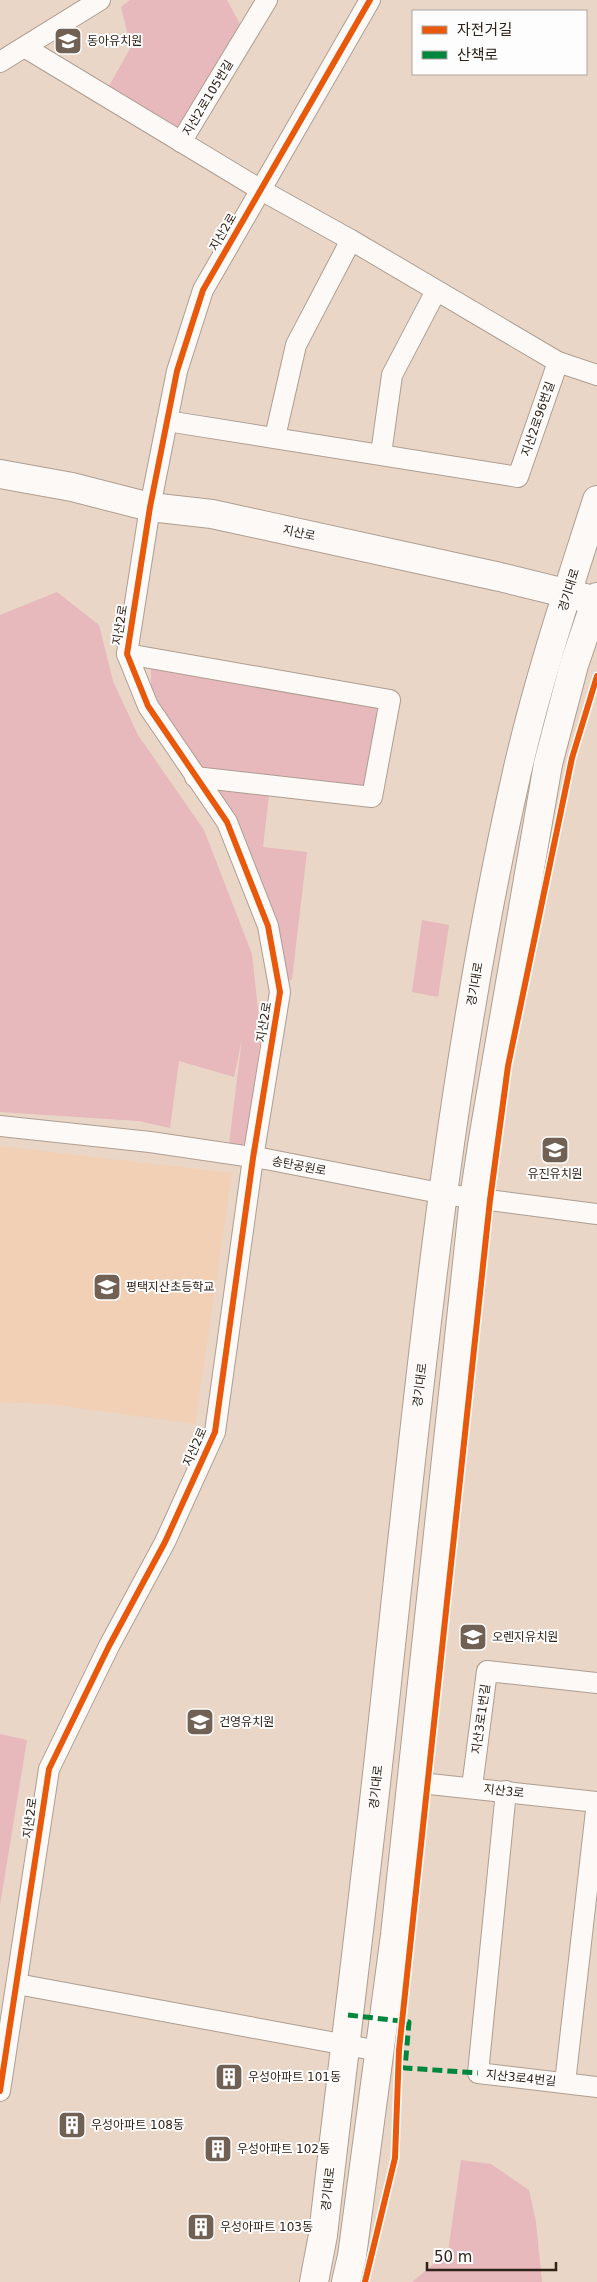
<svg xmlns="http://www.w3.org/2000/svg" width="597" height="2282" font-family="'DejaVu Sans','Noto Sans KR',sans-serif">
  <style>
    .built { fill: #f1d0b6 }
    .green { fill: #e7b8bc }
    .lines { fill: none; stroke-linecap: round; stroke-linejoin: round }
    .street-casing { stroke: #ae9e92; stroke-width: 22 }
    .secondary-casing { stroke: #ae9e92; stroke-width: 30 }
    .primary-casing { stroke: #ae9e92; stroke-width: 30 }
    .street { stroke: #fcf9f6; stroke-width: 20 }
    .secondary { stroke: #fcf9f6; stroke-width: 28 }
    .primary { stroke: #fcf9f6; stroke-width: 28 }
    .quiet { stroke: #00873e; stroke-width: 5; stroke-dasharray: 10 5; stroke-linecap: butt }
    .cycleway-casing { stroke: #fdfdfd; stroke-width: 9 }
    .cycleway { stroke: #e8590c; stroke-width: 6 }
    .labels { text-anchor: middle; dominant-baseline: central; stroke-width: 4; stroke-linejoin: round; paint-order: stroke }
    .poi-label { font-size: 12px; fill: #2f2217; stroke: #fdfdfd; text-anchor: start }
    .street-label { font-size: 12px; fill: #2f2217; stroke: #fdfdfd }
  </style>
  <rect width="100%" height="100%" fill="#ead6c6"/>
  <path class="built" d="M0 1146 232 1173 195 1424 48 1404 0 1402Z"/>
  <g class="green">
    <path d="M130 0H227L241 26 176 134 105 93 131 47 121 7Z"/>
    <path d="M57 592 99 625 113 681 138 735 204 830 252 954 261 1036 246 1146 229 1144 242 1039 234 1077 179 1061 170 1128 139 1121 0 1112V615Z"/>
    <path d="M151 668 381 705 365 791 194 768 151 696Z"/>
    <path d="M205 789 269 795 263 847 307 852 292 979 287 982Z"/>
    <path d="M422 920 449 925 438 997 412 992Z"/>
    <path d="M0 1734 27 1740 0 1905Z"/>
    <path d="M461 2160 491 2164 529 2190 536 2222 542 2282H412L448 2252Z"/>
  </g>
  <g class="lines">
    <defs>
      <g id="street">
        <path d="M26 48 261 190 351 240 558 362 597 375"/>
        <path d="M0 62 100 0"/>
        <path d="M181 142 267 0"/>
        <path d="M167 421 518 477 558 362"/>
        <path d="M275 437 296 345 351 240"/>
        <path d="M381 454 392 375 436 291"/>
        <path d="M127 654 390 700 372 797 195 777"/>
        <path d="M0 1126 150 1142 266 1159 450 1195 597 1214"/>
        <path d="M411 1782 597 1802"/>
        <path d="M472 1787 487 1671 597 1683"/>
        <path d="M506 1791 478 2073 597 2087"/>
        <path d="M17 1984 379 2051"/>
        <path d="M565 2083 597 1802"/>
        <path d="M0 2091 49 1769 109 1646 165 1542 215 1432 253 1158 280 992 268 926 227 822 148 706 127 654 150 507 177 371 203 290 370 0"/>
      </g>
      <path id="secondary" d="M0 474 72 487 150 507 212 514 500 577 597 601"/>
      <g id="primary">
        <path d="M314 2282 323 2235C344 2050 368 1866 387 1682 420 1377 449 1071 517 772 538 680 568 590 597 500"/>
        <path d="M346 2282 352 2256 395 1935 474 1198 483 1139 548 764 574 665 597 597"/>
      </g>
    </defs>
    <use href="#street" class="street-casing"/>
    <use href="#secondary" class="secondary-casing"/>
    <use href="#primary" class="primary-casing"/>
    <use href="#street" class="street"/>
    <use href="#secondary" class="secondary"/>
    <use href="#primary" class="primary"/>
    <path class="quiet" d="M348 2015 409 2022 405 2068 478 2073"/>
    <defs>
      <g id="cycleway">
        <path d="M0 2091 49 1769 109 1646 165 1542 215 1432 253 1158 280 992 268 926 227 822 148 706 127 654 150 507 177 371 203 290 370 0"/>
        <path d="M365 2282 395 2158 399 2050 490 1200 508 1066 572 758 597 676"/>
      </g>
    </defs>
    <use href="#cycleway" class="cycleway-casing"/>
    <use href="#cycleway" class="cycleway"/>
  </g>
  <defs>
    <symbol id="school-square" viewBox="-11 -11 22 22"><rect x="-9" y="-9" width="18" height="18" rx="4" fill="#706154" stroke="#fdfdfd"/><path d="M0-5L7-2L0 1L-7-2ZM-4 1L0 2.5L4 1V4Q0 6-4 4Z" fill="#fff"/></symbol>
    <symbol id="building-square" viewBox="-11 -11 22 22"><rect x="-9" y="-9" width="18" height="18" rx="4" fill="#706154" stroke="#fdfdfd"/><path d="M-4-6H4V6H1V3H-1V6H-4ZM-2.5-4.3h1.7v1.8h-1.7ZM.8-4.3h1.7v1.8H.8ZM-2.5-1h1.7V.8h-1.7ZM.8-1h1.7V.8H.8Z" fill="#fff"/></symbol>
  </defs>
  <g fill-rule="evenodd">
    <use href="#school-square" x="52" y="25" width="32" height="32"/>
    <use href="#school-square" x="539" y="1134" width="32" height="32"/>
    <use href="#school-square" x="91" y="1271" width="32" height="32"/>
    <use href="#school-square" x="457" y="1621" width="32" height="32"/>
    <use href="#school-square" x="184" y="1706" width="32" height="32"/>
    <use href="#building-square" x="213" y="2061" width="32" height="32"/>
    <use href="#building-square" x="56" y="2109" width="32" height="32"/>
    <use href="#building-square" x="202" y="2133" width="32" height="32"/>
    <use href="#building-square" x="185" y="2211" width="32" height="32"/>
  </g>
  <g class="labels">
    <g class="poi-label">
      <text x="87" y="41">동아유치원</text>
      <text x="555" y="1174" text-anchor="middle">유진유치원</text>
      <text x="126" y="1287">평택지산초등학교</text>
      <text x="492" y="1637">오렌지유치원</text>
      <text x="219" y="1722">건영유치원</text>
      <text x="248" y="2077">우성아파트 101동</text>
      <text x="91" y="2125">우성아파트 108동</text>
      <text x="237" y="2149">우성아파트 102동</text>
      <text x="220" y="2227">우성아파트 103동</text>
    </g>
    <g class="street-label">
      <text transform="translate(208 98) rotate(-59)">지산2로105번길</text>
      <text transform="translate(223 232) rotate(-60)">지산2로</text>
      <text transform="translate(538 419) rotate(-71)">지산2로96번길</text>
      <text transform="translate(299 533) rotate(12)">지산로</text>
      <text transform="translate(569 590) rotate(-73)">경기대로</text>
      <text transform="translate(120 625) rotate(-81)">지산2로</text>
      <text transform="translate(475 984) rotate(-80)">경기대로</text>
      <text transform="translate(264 1022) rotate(-81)">지산2로</text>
      <text transform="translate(299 1166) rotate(11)">송탄공원로</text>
      <text transform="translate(420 1385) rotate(-83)">경기대로</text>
      <text transform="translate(195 1447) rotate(-66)">지산2로</text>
      <text transform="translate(481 1719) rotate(-82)">지산3로1번길</text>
      <text transform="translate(376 1787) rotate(-84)">경기대로</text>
      <text transform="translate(504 1791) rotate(6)">지산3로</text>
      <text transform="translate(30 1818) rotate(-82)">지산2로</text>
      <text transform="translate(521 2078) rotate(6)">지산3로4번길</text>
      <text transform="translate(328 2189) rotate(-84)">경기대로</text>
    </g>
  </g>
  <rect x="412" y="10" width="175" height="65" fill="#fdfdfd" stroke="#aba5a1"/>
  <rect x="422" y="26" width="25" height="8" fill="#e8590c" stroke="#aba5a1"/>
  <text x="457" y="35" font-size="15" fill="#2f2217">자전거길</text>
  <rect x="422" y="51" width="25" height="8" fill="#00873e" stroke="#aba5a1"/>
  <text x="457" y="60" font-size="15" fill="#2f2217">산책로</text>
  <path d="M427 2262v8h129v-8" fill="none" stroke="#2f2217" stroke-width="2.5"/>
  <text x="434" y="2262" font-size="15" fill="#2f2217" stroke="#fdfdfd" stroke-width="4" paint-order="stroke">50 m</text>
</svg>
